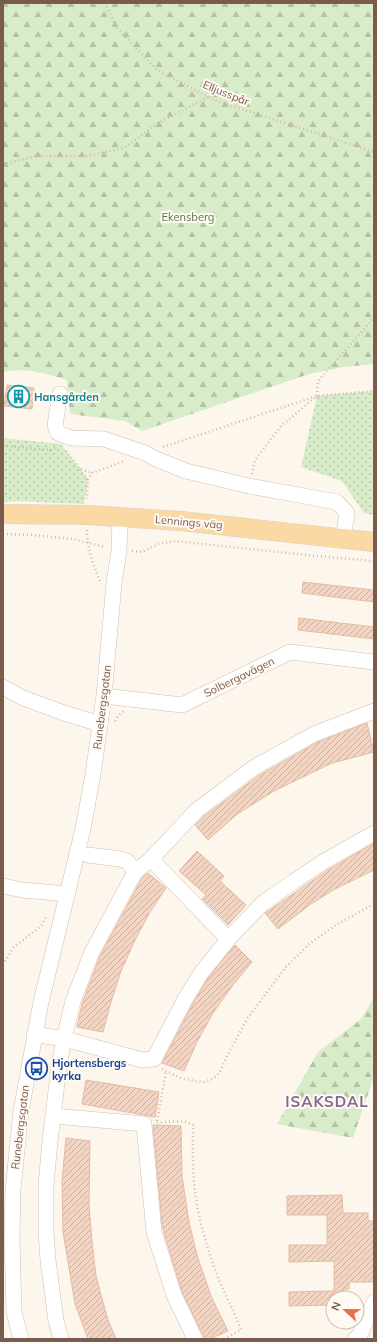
<svg xmlns="http://www.w3.org/2000/svg" width="377" height="1342" font-family="Mulish,sans-serif">
  <style>
    .grass { fill: url(#grass-dots) }
    .forest { fill: url(#forest-firs) }
    .building { fill: url(#building-hatch); stroke: #e6bba3 }
    .lines { fill: none; stroke-linecap: round; stroke-linejoin: round }
    .minor-casing { stroke: #d1beb0; stroke-width: 16 }
    .major-casing { stroke: #dad1cd; stroke-width: 20 }
    .path { stroke: #d9b8a5; stroke-width: 2.5; stroke-dasharray: 1 3; stroke-linecap: butt }
    .minor { stroke: #fff; stroke-width: 15 }
    .major { stroke: #fbd9a5; stroke-width: 19 }
    .labels { text-anchor: middle; dominant-baseline: central; stroke-width: 4; stroke-linejoin: round; paint-order: stroke }
    .street-label { font-size: 11px; fill: #7a5c4d; stroke: #fffaf3 }
    .park-label { font-size: 11px; fill: #537a41; stroke: #fffaf3 }
    .culture-label { font-size: 11px; font-weight: bold; fill: #0d838f; stroke: #fffaf3; text-anchor: start }
    .transit-label { font-size: 11px; font-weight: bold; fill: #164399; stroke: #fffaf3; text-anchor: start }
    .district-label { font-size: 15px; font-weight: bold; letter-spacing: 1px; fill: #846695; stroke: #fffaf3 }
  </style>
  <defs>
    <pattern id="grass-dots" width="8" height="8" patternUnits="userSpaceOnUse"><rect width="8" height="8" fill="#d8ecc9"/><path d="M2 2h.1M6 6h.1" fill="none" stroke="#b4c2a5" stroke-width="1.8" stroke-linecap="round"/></pattern>
    <pattern id="forest-firs" width="22" height="20" patternUnits="userSpaceOnUse"><rect width="22" height="20" fill="#d8ecc9"/><path d="M5 1l3.5 6h-7zM16 11l3.5 6h-7z" fill="#b4c2a5"/></pattern>
    <pattern id="building-hatch" width="6" height="6" patternUnits="userSpaceOnUse"><rect width="6" height="6" fill="#f3d5c3"/><path d="M-1 1l2-2M0 6l6-6M5 7l2-2" fill="none" stroke="#cab0a1"/></pattern>
  </defs>
  <rect width="100%" height="100%" fill="#fdf6ec"/>
  <g class="grass">
    <path d="M374 391V515L364 513 342 481 301 467 317 396Z"/>
    <path d="M3 438 61 444 88 480 84 504 18 501 3 502Z"/>
  </g>
  <g class="forest">
    <path d="M3 3H374V364L344 367 309 374 142 431 125 421 70 414 67 380C43 373 28 367 3 372Z"/>
    <path d="M374 997V1080L372 1082 353 1138 277 1124 318 1052 361 1019Z"/>
  </g>
  <g class="building">
    <path d="M7 385 34 388 32 409 4 406Z"/>
    <path d="M303 582 374 590V602L302 593Z"/>
    <path d="M299 618 374 627V639L298 630Z"/>
    <path d="M367 723 374 752 332 763 274 791 236 815 208 840 195 825 203 817 258 776 318 742Z"/>
    <path d="M374 843V870L335 889 311 904 278 929 265 913 328 870Z"/>
    <path d="M197 851 224 876 220 881 246 905 228 925 202 899 206 895 179 871Z"/>
    <path d="M148 873 166 888 150 912 135 940 121 971 111 1002 103 1032 77 1027 82 1004 100 956 142 878Z"/>
    <path d="M235 945 252 962 233 985 213 1013 197 1042 184 1071 162 1063 192 1005 208 978Z"/>
    <path d="M86 1080 159 1092 155 1117 82 1104Z"/>
    <path d="M153 1125 181 1126 182 1176 189 1222 197 1255 211 1296 228 1331 210 1339H205L204 1337 182 1292 165 1236 162 1224Z"/>
    <path d="M66 1138 90 1141 89 1205 92 1241 96 1276 101 1295 108 1320 116 1339H88L75 1304 63 1232 62 1181Z"/>
    <path d="M342 1195 343 1213H368V1221H374V1282H349V1289H344V1298H334V1261L289 1262V1245H327V1215H287V1196Z"/>
    <path d="M333 1291V1305L289 1306V1292Z"/>
  </g>
  <g class="lines">
    <defs>
      <g id="minor">
        <path d="M60 394 55 425 58 433 71 438 104 439 145 453 156 459 186 471 249 486 337 502 347 513 343 539"/>
        <path d="M3 687 23 698 64 713 100 724"/>
        <path d="M104 696 182 705 290 652 374 662"/>
        <path d="M88 855 120 859 127 861 135 872"/>
        <path d="M151 859 228 939"/>
        <path d="M3 886 22 890 68 894"/>
        <path d="M34 1034 69 1040 142 1060 154 1059 184 1001 201 973 231 936 263 903 293 882 323 862 374 833"/>
        <path d="M54 1116 144 1124 154 1232 174 1295 195 1339"/>
        <path d="M21 1339 14 1312 12 1238 13 1190 21 1111 41 1002 83 829 93 774 104 696 114 583 119 551 120 518"/>
        <path d="M61 1339 56 1321 48 1260 46 1231V1185L50 1141 59 1066 64 1039 73 1001 92 952 135 872 151 859 197 810 253 768 314 734 374 711"/>
        <path d="M355 1339 360 1335 374 1302"/>
      </g>
      <path id="major" d="M3 514 87 515 181 521 374 542"/>
    </defs>
    <use href="#minor" class="minor-casing"/>
    <use href="#major" class="major-casing"/>
    <g class="path">
      <path d="M105 3 116 27 157 70 214 100 374 152"/>
      <path d="M3 164 38 156H86L124 148 158 123 208 97"/>
      <path d="M3 446 52 450 57 447"/>
      <path d="M163 447 317 396 374 391"/>
      <path d="M66 451 80 469 92 473"/>
      <path d="M80 469 88 480 87 499"/>
      <path d="M252 474 255 460 281 426 317 396 318 381 374 318"/>
      <path d="M88 480 92 473 124 461"/>
      <path d="M87 530C87 548 93 565 100 581"/>
      <path d="M3 534 33 535 73 539 105 547"/>
      <path d="M132 551 142 552 158 544 175 541 316 556 374 561"/>
      <path d="M115 721 118 716 124 711"/>
      <path d="M3 965 13 948 41 926 47 915"/>
      <path d="M162 1069 181 1078 195 1081 204 1082 214 1078 220 1072 227 1056 247 1019 285 968 309 944 336 925 374 904"/>
      <path d="M157 1121 166 1071"/>
      <path d="M157 1123C168 1122 183 1119 193 1125 193 1149 192 1174 196 1198 200 1226 209 1254 219 1280 226 1297 235 1313 241 1330L224 1339"/>
    </g>
    <use href="#minor" class="minor"/>
    <use href="#major" class="major"/>
  </g>
  <defs>
    <symbol id="building-ring" viewBox="-11 -11 22 22"><circle r="9.5" fill="#fffaf3" stroke="#0f9aa8" stroke-width="1.5"/><path d="M-4-6H4V6H1V3H-1V6H-4ZM-2.5-4.3h1.7v1.8h-1.7ZM.8-4.3h1.7v1.8H.8ZM-2.5-1h1.7V.8h-1.7ZM.8-1h1.7V.8H.8Z" fill="#0f9aa8"/></symbol>
    <symbol id="bus-ring" viewBox="-11 -11 22 22"><circle r="9.5" fill="#fffaf3" stroke="#1a4fb4" stroke-width="1.5"/><path d="M-5-6H5V4H4V6H2V4H-2V6H-4V4H-5ZM-3.5-4V0h7V-4ZM-3.5 1.2v1.5H-2V1.2ZM2 1.2v1.5H3.5V1.2Z" fill="#1a4fb4"/></symbol>
  </defs>
  <g fill-rule="evenodd">
    <use href="#building-ring" x="6" y="384" width="25" height="25"/>
    <use href="#bus-ring" x="24" y="1056" width="25" height="25"/>
  </g>
  <g class="labels">
    <g class="street-label">
      <text transform="translate(226 93) rotate(22)">Elljusspår</text>
      <text transform="translate(189 522) rotate(5)">Lennings väg</text>
      <text transform="translate(239 677) rotate(-26)">Solbergavägen</text>
      <text transform="translate(102 707) rotate(-83)">Runebergsgatan</text>
      <text transform="translate(20 1127) rotate(-83)">Runebergsgatan</text>
    </g>
    <g class="park-label">
      <text x="188" y="217">Ekensberg</text>
    </g>
    <g class="culture-label">
      <text x="34" y="397">Hansgården</text>
    </g>
    <g class="transit-label">
      <text x="52" y="1063">Hjortensbergs<tspan x="52" dy="13">kyrka</tspan></text>
    </g>
    <g class="district-label">
      <text x="327" y="1101">ISAKSDAL</text>
    </g>
  </g>
  <rect width="377" height="1342" fill="none" stroke="#7a5c4d" stroke-width="8"/>
  <g transform="translate(345 1310) rotate(292)"><circle r="19" fill="#fffaf3" stroke="#cabbb1"/>
  <path d="M0-3L7 15L0 10L-7 15Z" fill="#e76f51"/>
  <text y="-6" font-size="11" font-weight="bold" text-anchor="middle" fill="#7a5c4d">N</text>
  </g>
</svg>
